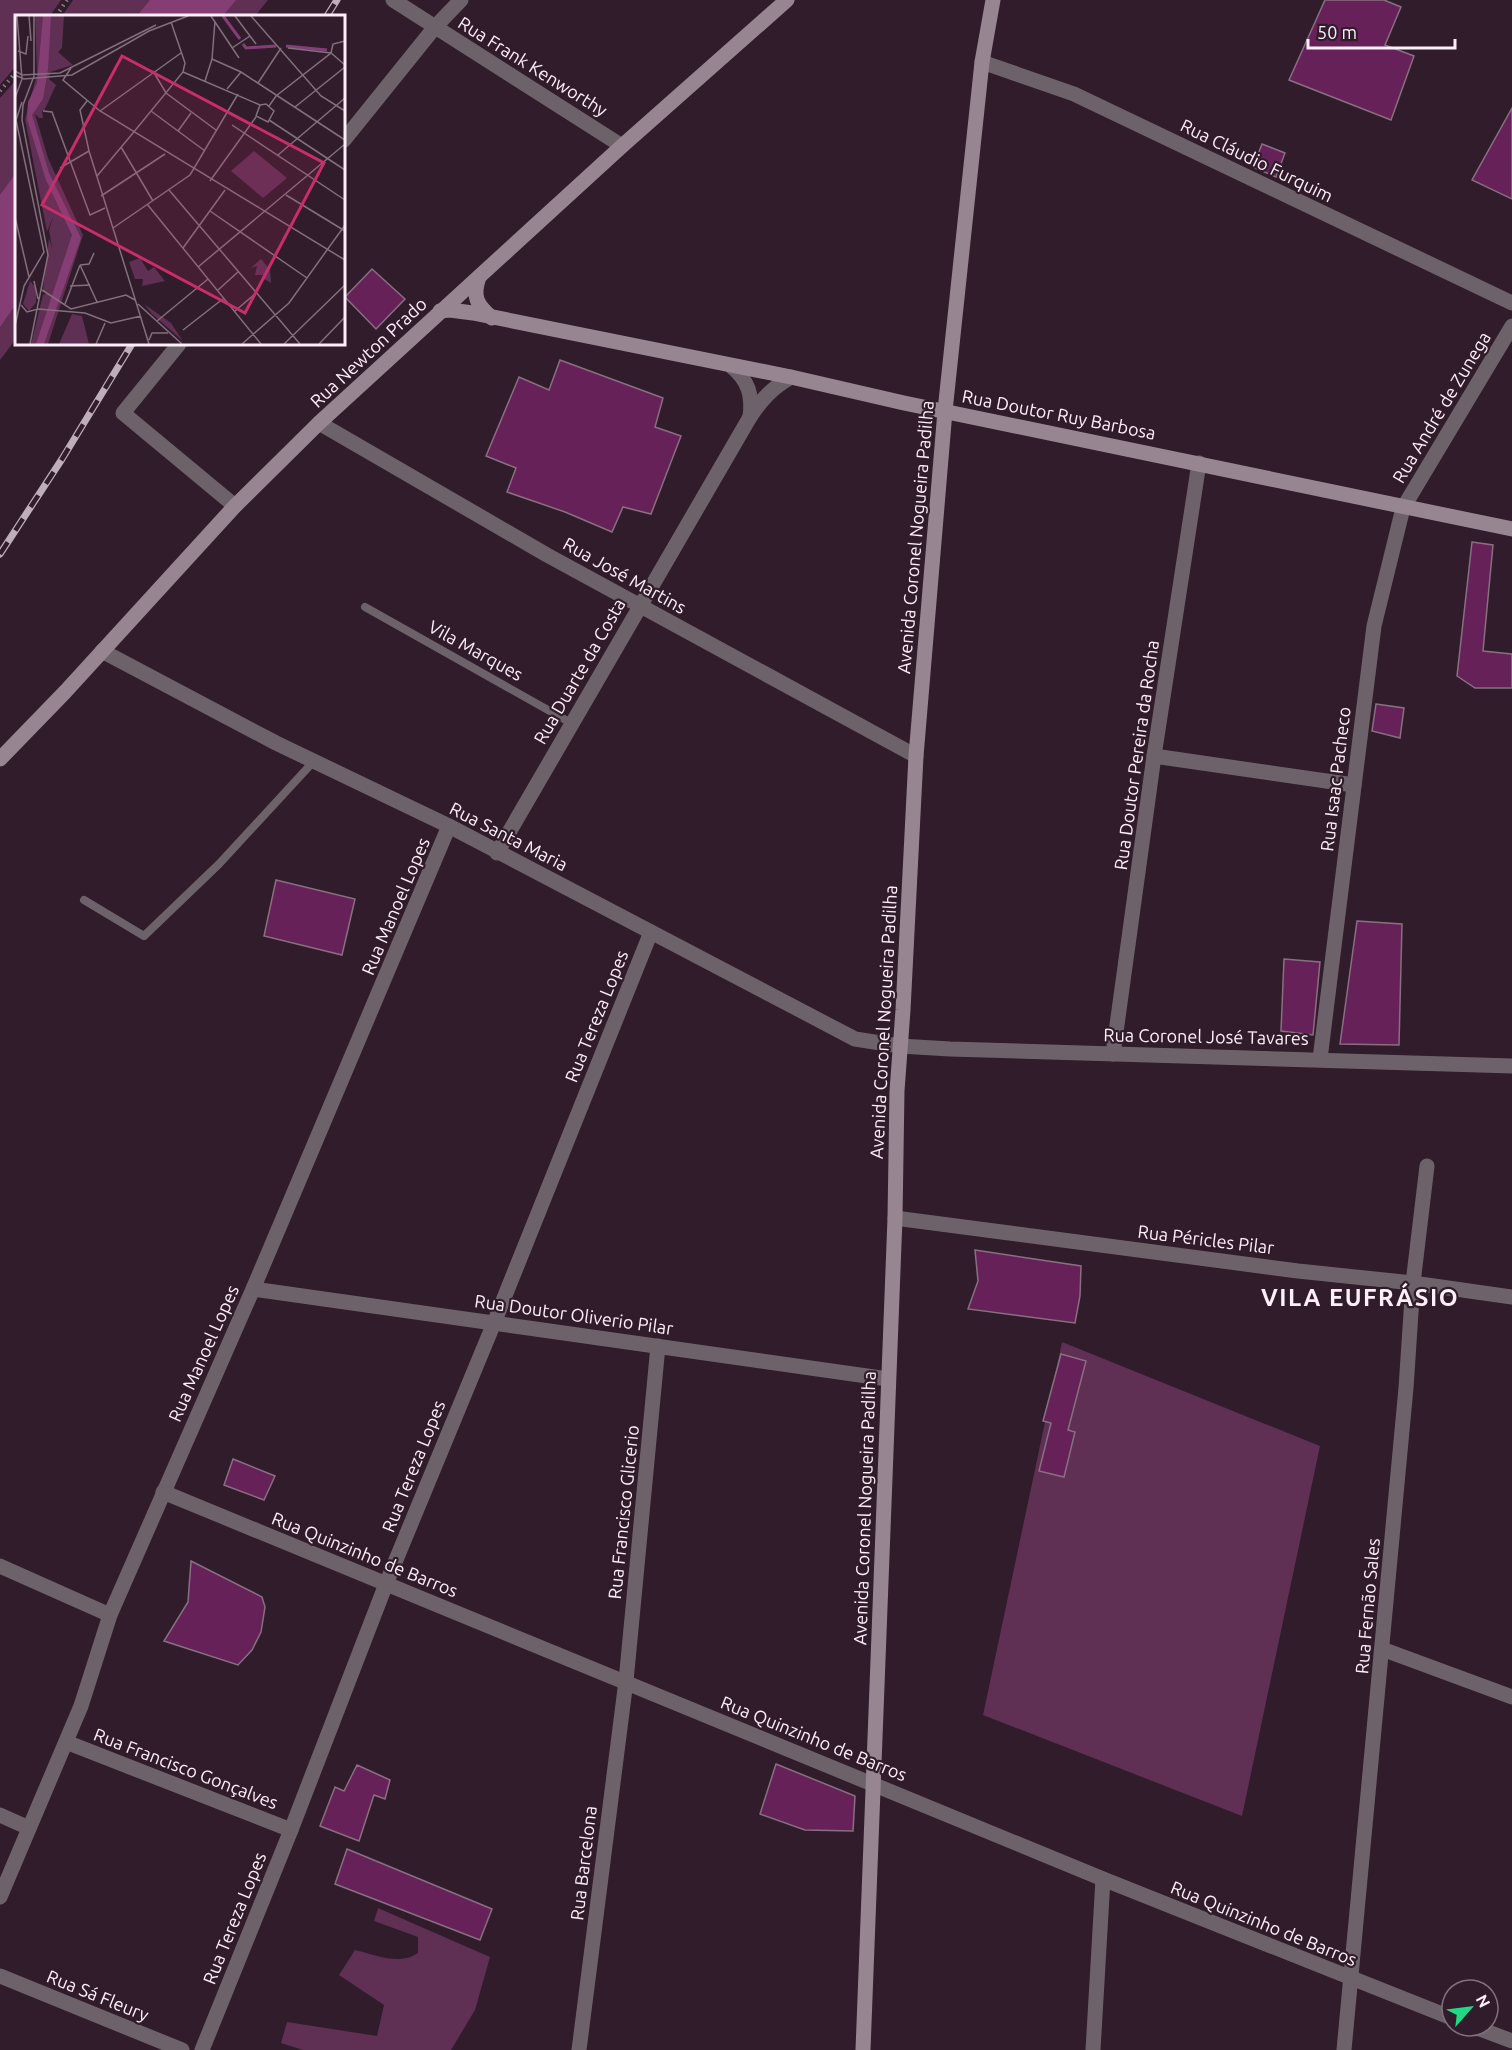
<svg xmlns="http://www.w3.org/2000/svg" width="1512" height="2050" font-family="Ubuntu,sans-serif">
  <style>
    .green { fill: #5f2f54 }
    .water { fill: #843e74 }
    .building { fill: #662258; stroke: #886f81; stroke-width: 1.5 }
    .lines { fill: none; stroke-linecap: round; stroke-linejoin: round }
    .path { stroke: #8f7e8a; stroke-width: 4; stroke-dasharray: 1.5 4.5; stroke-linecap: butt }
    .lane { stroke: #6e626a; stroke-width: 8 }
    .street { stroke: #6e626a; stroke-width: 15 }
    .secondary { stroke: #978692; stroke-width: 15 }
    .rail-casing { stroke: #beaeb9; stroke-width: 7 }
    .rail { stroke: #301c2b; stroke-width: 4.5; stroke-dasharray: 14; stroke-linecap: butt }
    .labels { text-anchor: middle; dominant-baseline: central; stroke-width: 4.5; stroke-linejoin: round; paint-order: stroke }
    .street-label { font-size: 18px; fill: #feeff9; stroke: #301c2b }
    .district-label { font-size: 24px; font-weight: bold; letter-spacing: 1.5px; fill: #feeff9; stroke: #301c2b }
    .inset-river { fill: none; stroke: #843e74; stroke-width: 3 }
    .inset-road { fill: none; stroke: #82707d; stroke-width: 1.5 }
    .view { fill: #c82e6b; fill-opacity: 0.15; stroke: #c82e6b; stroke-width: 3 }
    .inset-edge { fill: none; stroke: #feeff9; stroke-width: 3 }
  </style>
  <rect width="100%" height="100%" fill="#301c2b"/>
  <g class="green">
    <path d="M0 0H61L50 16H16V66L0 85Z"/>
    <path d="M73 0H268L255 16H62Z"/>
    <path d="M16 80V339L0 360V98Z"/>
    <path d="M1062 1342 1320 1446 1242 1816 983 1715Z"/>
    <path d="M378 1908 490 1957 475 2010 451 2050H303L281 2043 287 2022 377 2036 384 2005 339 1975 355 1950C376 1955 399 1966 418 1953V1937L374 1921Z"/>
  </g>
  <g class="water">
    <path d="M150 0H236L223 16H137Z"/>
    <path d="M16 173V304L0 327V195Z"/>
  </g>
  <g class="building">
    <path d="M1325 0H1384L1401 7 1385 45 1414 56 1391 120 1289 80Z"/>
    <path d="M1512 108V199L1472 180Z"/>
    <path d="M1262 144 1285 153 1276 177 1253 167Z"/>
    <path d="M372 269 405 299 376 329 345 297Z"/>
    <path d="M560 360 663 398 655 427 681 436 651 514 623 507 612 532 565 512 507 492 516 468 486 456 519 377 549 390Z"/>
    <path d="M1472 542 1493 545 1483 651 1512 654V688H1475L1457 676Z"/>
    <path d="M1376 704 1404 708 1400 738 1372 731Z"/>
    <path d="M276 880 355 899 342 955 264 936Z"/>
    <path d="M1357 921 1402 924 1399 1045 1340 1044Z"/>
    <path d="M1284 959 1320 962 1313 1035 1281 1031Z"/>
    <path d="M975 1250 1081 1266 1080 1296 1075 1323 968 1309 978 1281Z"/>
    <path d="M1061 1354 1086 1361 1068 1430 1075 1432 1064 1477 1039 1471 1051 1423 1043 1421Z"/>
    <path d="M233 1459 275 1476 264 1500 224 1485Z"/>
    <path d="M191 1561 262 1597 265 1607 261 1632 252 1650 238 1665 164 1641 188 1602Z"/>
    <path d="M776 1764 855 1796 853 1831 805 1830 760 1814Z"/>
    <path d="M357 1765 390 1780 385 1799 374 1795 359 1841 320 1826 335 1787 344 1791Z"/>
    <path d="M347 1849 492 1909 480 1940 335 1884Z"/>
  </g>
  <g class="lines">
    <g class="path">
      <path d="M56 16 67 0"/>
      <path d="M0 91 16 72"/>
    </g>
    <g class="lane">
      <path d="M365 607 571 723"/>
      <path d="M84 900 144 936 219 864 314 761"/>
    </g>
    <g class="street">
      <path d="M393 0 622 146"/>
      <path d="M982 62 1074 94 1512 303"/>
      <path d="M344 140 435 27 461 0"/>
      <path d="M179 344 123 413 235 506"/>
      <path d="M731 366C748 380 753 395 750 417"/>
      <path d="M319 423 547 555 916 756"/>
      <path d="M102 651 276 743 449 826 855 1039 900 1046 950 1049 1512 1066"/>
      <path d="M1154 756 1354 785"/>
      <path d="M497 853 750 417C762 399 772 388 791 377"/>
      <path d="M1113 1054 1154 756 1199 463"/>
      <path d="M1320 1059 1374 626 1403 508 1512 326"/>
      <path d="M895 1218 1298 1271 1413 1283 1512 1297"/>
      <path d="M253 1289 888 1379"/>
      <path d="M163 1492 1103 1879 1452 2018"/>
      <path d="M0 1566 110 1615"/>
      <path d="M1382 1649 1512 1697"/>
      <path d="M66 1742 291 1830"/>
      <path d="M0 1815 29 1828"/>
      <path d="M0 1897 81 1706 110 1615 253 1289 449 826"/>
      <path d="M0 1976 182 2050"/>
      <path d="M1472 2026 1512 2041"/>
      <path d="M202 2050 291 1830 386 1584 494 1323 651 932"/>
      <path d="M579 2050 626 1681 658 1346"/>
      <path d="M1093 2050 1103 1879"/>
      <path d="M1344 2050 1406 1388 1413 1283 1427 1166"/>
    </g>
    <g class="secondary">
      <path d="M479 277C472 297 477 305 492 318"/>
      <path d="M440 311 450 310 473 313 791 377 904 403 1512 529"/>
      <path d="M0 759 65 692 235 506 319 423 622 146 787 0"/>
      <path d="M863 2050 895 1218 897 1091 903 1010 916 756 945 411 982 62 993 0"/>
    </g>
    <defs>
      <g id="rail">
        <path d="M327 16 337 0"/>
        <path d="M0 554 62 459 132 344"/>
      </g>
    </defs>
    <use href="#rail" class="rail-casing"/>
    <use href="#rail" class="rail"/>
  </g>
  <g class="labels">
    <g class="street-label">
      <text transform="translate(533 66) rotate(32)">Rua Frank Kenworthy</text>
      <text transform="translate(1257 160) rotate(26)">Rua Cláudio Furquim</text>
      <text transform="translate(368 352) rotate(-43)">Rua Newton Prado</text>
      <text transform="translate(1441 407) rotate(-59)">Rua André de Zunega</text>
      <text transform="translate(1059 414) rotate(11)">Rua Doutor Ruy Barbosa</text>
      <text transform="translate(915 537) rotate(-85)">Avenida Coronel Nogueira Padilha</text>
      <text transform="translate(625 575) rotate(29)">Rua José Martins</text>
      <text transform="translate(476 650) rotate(29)">Vila Marques</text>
      <text transform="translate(579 671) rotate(-60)">Rua Duarte da Costa</text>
      <text transform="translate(1136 755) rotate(-82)">Rua Doutor Pereira da Rocha</text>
      <text transform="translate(1335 779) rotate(-83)">Rua Isaac Pacheco</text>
      <text transform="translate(509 836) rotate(27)">Rua Santa Maria</text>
      <text transform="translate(395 906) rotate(-67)">Rua Manoel Lopes</text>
      <text transform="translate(596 1016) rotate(-68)">Rua Tereza Lopes</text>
      <text transform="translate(883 1022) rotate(-87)">Avenida Coronel Nogueira Padilha</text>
      <text transform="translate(1206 1036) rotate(1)">Rua Coronel José Tavares</text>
      <text transform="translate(1206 1239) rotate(7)">Rua Péricles Pilar</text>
      <text transform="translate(574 1314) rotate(8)">Rua Doutor Oliverio Pilar</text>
      <text transform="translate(203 1353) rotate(-66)">Rua Manoel Lopes</text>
      <text transform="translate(413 1466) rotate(-68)">Rua Tereza Lopes</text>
      <text transform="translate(864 1508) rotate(-88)">Avenida Coronel Nogueira Padilha</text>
      <text transform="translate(623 1512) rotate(-84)">Rua Francisco Glicerio</text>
      <text transform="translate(365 1554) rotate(22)">Rua Quinzinho de Barros</text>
      <text transform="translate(1367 1606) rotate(-85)">Rua Fernão Sales</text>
      <text transform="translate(814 1738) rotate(22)">Rua Quinzinho de Barros</text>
      <text transform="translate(186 1768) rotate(21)">Rua Francisco Gonçalves</text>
      <text transform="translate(583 1863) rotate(-83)">Rua Barcelona</text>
      <text transform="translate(234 1918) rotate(-68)">Rua Tereza Lopes</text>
      <text transform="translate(1264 1923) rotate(22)">Rua Quinzinho de Barros</text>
      <text transform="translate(98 1995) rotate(22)">Rua Sá Fleury</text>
    </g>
    <g class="district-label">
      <text x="1360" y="1297">VILA EUFRÁSIO</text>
    </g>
  </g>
  <g transform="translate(15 15)">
    <rect width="330" height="330" fill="#301c2b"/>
    <path d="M20 1H49L47 33 43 37 58 50 35 57 34 64 41 70 29 96H35H27L28 103H24L20 99 33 143 68 220 33 329H16L28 280 32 278 28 275 34 223 37 233 34 215 38 202 32 217 10 104 22 59ZM239 136 272 163 248 183 216 156ZM125 243 133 256 139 252 150 266 127 271 128 264H120L114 247ZM246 244 255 255 256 268 249 264 244 270 248 260H240L242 251 236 253ZM15 266 21 273V288L14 296 8 289ZM129 289 156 308 168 326 137 299ZM57 299 67 301 74 329H44Z" fill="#5f2f54"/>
    <path d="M28 1H36L33 54 28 84 17 100 34 158 66 223 29 329H21L57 220 31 165 12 104 13 87 22 68Z" fill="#843e74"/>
    <path class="inset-river" d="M208 1 225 24M228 29 231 33 261 31M271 31 312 35"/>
    <path class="inset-road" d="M14 1 16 26M196 1 224 43M220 1 241 29M236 1 306 81 330 96M217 33 235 21M273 33 316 38 330 50M3 36 11 39 13 21M197 44 226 57 330 125M56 53 48 65 85 96 330 245M0 56 7 60 45 58 141 10M138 56 151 78 201 115M168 57 245 90 251 89 259 96 253 107 241 101 245 90M0 60 9 64 57 60 134 16 173 1M190 66 197 44 200 6M243 68 266 33M212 74 226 57M0 83 7 64 2 1M72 86 65 95 74 136 134 329M254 91 261 81 316 38 318 29 330 26M280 92 330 52M28 96 37 97 75 200 90 193M85 96 166 38M136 96 190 136M254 105 330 155M217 110 330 185M163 116 176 98M118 118 168 57 170 48 156 7M106 132 138 186M263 140 330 83M45 153 74 136M82 161 118 118M195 166 241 102M154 175 285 329M271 180 330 216M86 181 150 139M132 189 246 329M195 196 292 263M0 202 14 262M98 213 175 160 223 79M168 233 210 175M65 250 82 287M65 250 74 249 79 238M183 252 330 129M19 266 23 284M55 271 75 270M27 275 56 294 111 280 120 285M203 275 223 257M50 289 65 250M123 289 167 329M6 290 12 297 23 294M23 294 70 298 96 308 126 301M220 296 241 278M142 306 193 264M0 311 9 271 29 237 1 105 7 87M168 315 209 283M134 325 137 318H153M15 329 33 240 7 105 8 90 19 61V1M81 329 90 308M227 329 274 288 330 210M269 329 330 270M304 329 330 302"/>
    <path class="view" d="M107 41 309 148 230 298 27 190Z"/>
    <rect width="330" height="330" class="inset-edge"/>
  </g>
  <g transform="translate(1470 2008) rotate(62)"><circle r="28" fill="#301c2b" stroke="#82707d" stroke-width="1.5"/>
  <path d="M0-4.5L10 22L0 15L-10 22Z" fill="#22d887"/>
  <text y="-9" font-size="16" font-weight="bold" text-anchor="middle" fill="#feeff9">N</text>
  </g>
  <path d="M1308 39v9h147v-9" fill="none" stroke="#feeff9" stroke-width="3"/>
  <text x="1317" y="39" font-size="18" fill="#feeff9" stroke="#301c2b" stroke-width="4.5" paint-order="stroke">50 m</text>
</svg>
